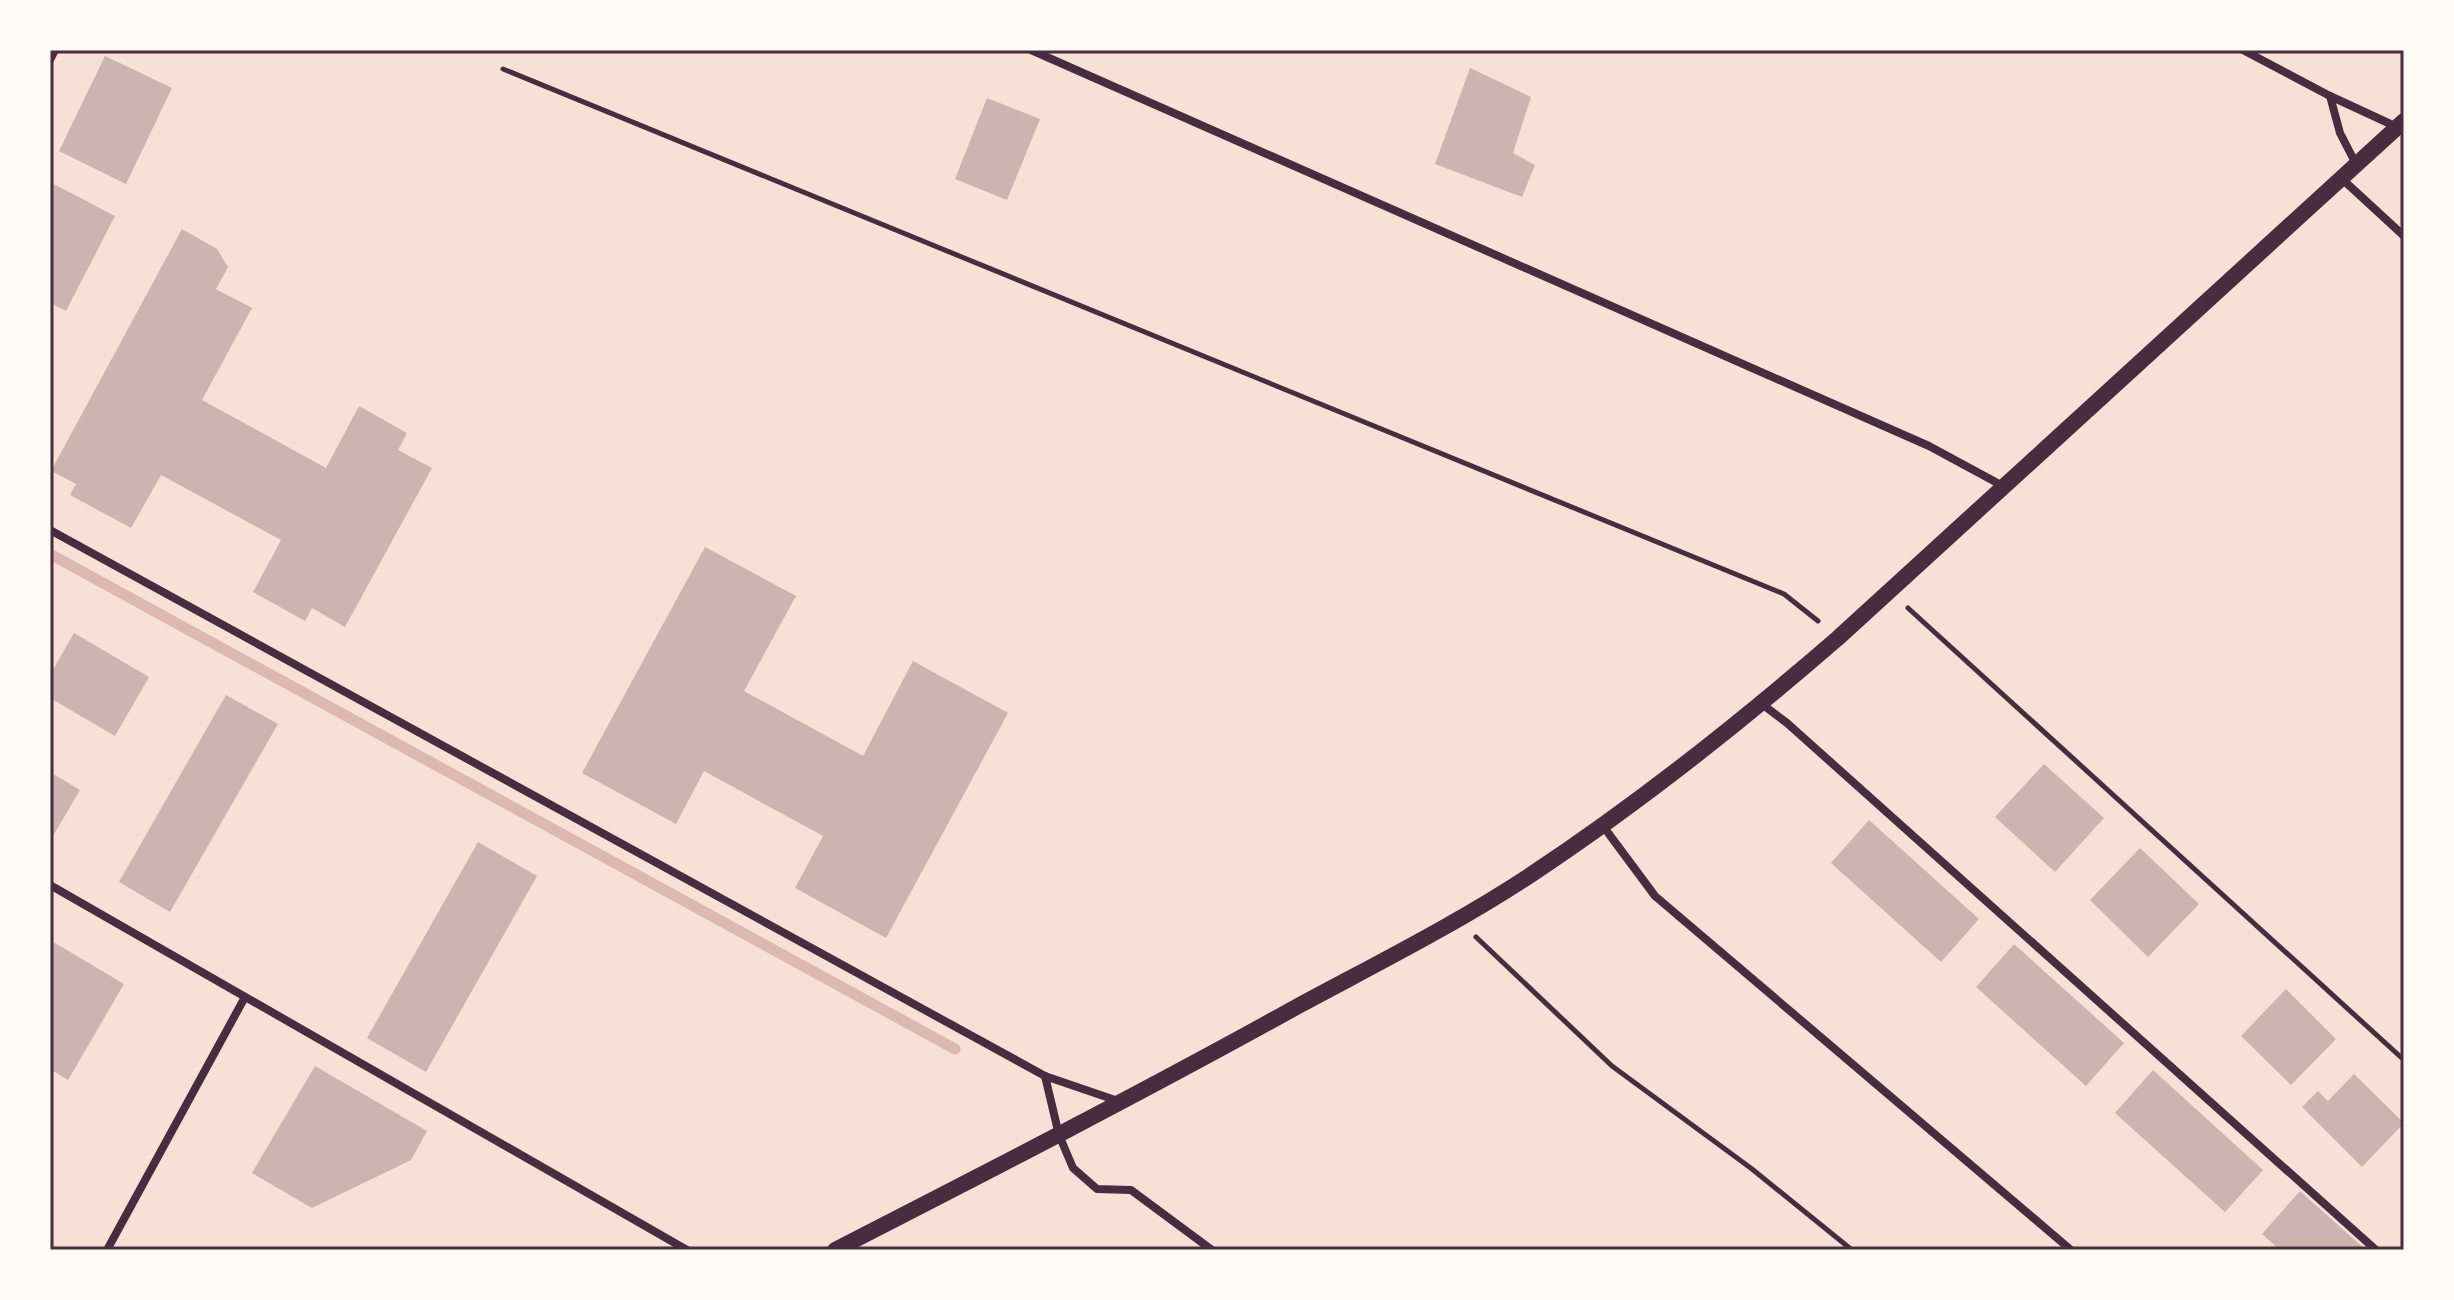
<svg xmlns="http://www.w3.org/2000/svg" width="2454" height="1300" font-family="'Work Sans',sans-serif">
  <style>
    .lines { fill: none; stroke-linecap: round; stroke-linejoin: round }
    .stream { stroke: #dcb8b0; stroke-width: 11 }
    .building { fill: #ccb4b1 }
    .path { stroke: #4a2c40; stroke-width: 5 }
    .minor { stroke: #4a2c40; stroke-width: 8 }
    .secondary { stroke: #4a2c40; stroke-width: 16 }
    .neatline { fill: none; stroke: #4a2c40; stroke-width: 3 }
  </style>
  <rect width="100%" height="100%" fill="#f7e1d7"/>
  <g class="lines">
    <path class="stream" d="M50 554 955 1049"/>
  </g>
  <g class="building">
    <path d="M105 56 172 88 126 184 59 151Z"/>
    <path d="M1470 68 1531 97 1513 153 1535 165 1522 197 1435 164Z"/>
    <path d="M987 98 1040 119 1007 200 955 179Z"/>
    <path d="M50 182 115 216 66 311 50 303Z"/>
    <path d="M182 229 217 249 228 267 216 289 252 308 202 400 326 468 359 406 407 433 398 450 432 468 345 627 312 608 305 621 253 592 281 540 161 475 131 528 70 495 76 484 51 471Z"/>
    <path d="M705 547 796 596 744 691 863 756 913 661 1008 713 886 938 795 888 823 836 704 771 676 824 582 773Z"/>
    <path d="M74 633 149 677 115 736 50 698V675Z"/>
    <path d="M226 695 278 724 170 912 119 882Z"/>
    <path d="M2044 764 2104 818 2055 872 1995 817Z"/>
    <path d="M50 772 80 790 50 841Z"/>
    <path d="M1869 820 1979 919 1941 962 1831 863Z"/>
    <path d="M478 842 537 876 426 1072 367 1038Z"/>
    <path d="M2140 848 2199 904 2148 957 2090 900Z"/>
    <path d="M50 940 124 984 68 1080 50 1069Z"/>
    <path d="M2014 944 2124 1043 2086 1086 1976 987Z"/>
    <path d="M2286 989 2336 1039 2291 1085 2241 1036Z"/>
    <path d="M315 1066 427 1131 411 1160 312 1208 252 1173Z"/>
    <path d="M2153 1070 2263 1170 2225 1212 2115 1113Z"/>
    <path d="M2354 1074 2404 1123 2362 1167 2302 1107 2318 1091 2328 1101Z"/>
    <path d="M2300 1191 2366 1250H2280L2262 1234Z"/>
  </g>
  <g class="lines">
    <g class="path">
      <path d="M503 69 1784 594 1818 621"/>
      <path d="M1908 608 2404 1060"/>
      <path d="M1476 937 1612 1066 1752 1169 1852 1250"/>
    </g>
    <g class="minor">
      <path d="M1031 50 1929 446 2003 486"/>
      <path d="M2243 50 2330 96 2397 127"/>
      <path d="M50 60 55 50"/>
      <path d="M2330 96 2340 133 2356 164"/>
      <path d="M2341 178 2404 236"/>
      <path d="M50 530 1045 1076 1118 1101"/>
      <path d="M1762 704 1787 723 2376 1250"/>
      <path d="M1603 826 1655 896 2071 1250"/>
      <path d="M50 885 687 1250"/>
      <path d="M1045 1076 1059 1135 1073 1168 1097 1189 1131 1190 1212 1250"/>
      <path d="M107 1250 245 997"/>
    </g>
    <path class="secondary" d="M835 1250C991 1170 1147 1090 1300 1005 1378 963 1458 923 1532 874 1639 803 1740 723 1838 638L2404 121"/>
  </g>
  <rect width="2454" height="1300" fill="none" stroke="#fffaf5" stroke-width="104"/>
  <rect x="52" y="52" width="2350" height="1196" class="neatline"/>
</svg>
